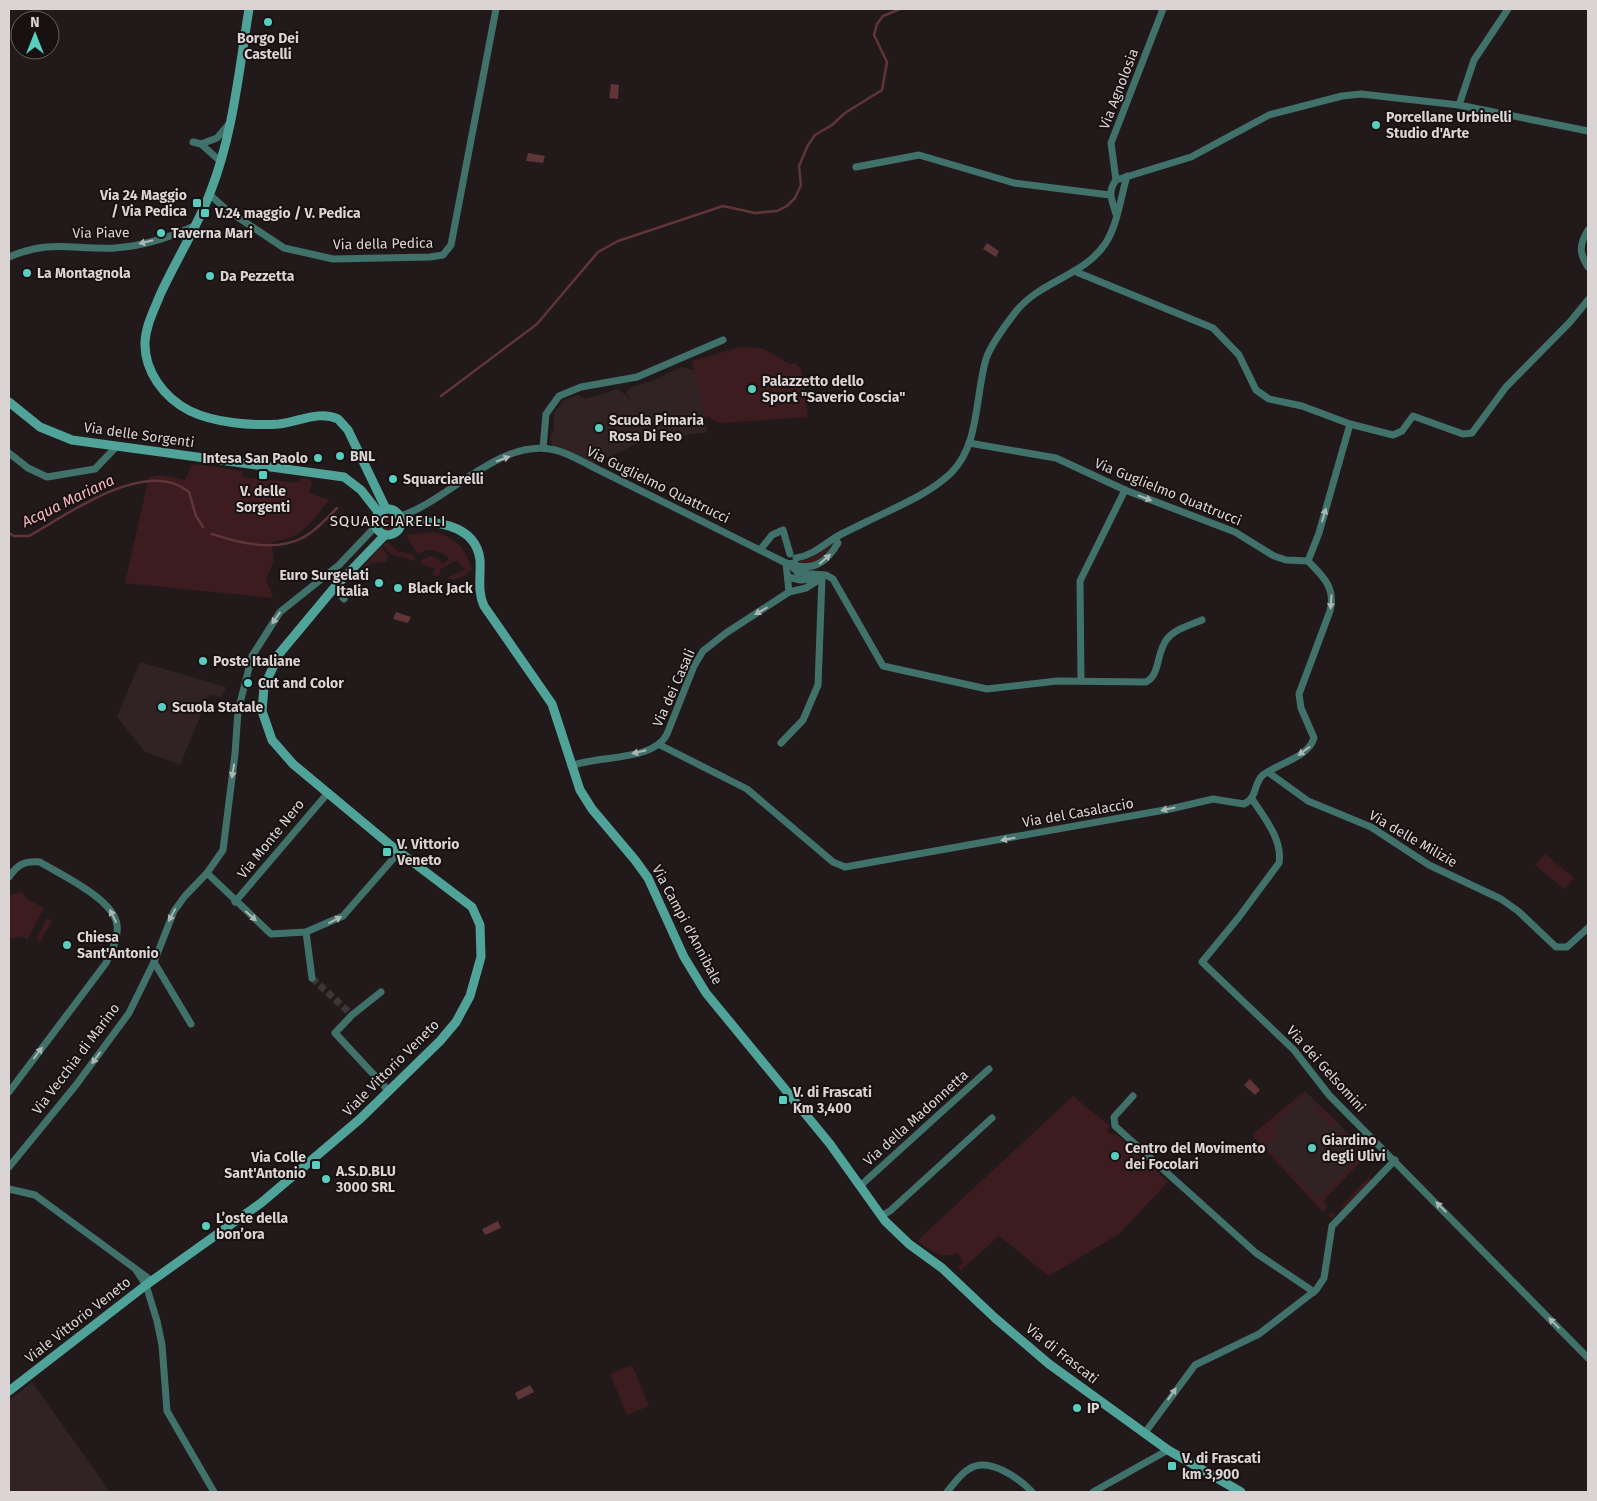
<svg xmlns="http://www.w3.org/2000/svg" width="1597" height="1501" font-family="'Fira Sans',sans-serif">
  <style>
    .built { fill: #312324 }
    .green { fill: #3d1c1f }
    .water { fill: #603538 }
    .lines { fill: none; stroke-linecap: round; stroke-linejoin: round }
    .stream { stroke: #603538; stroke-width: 2.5 }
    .street-tunnel { stroke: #3e3636; stroke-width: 7; stroke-dasharray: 7 3.5; stroke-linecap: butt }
    .street { stroke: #40726b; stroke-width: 7 }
    .secondary { stroke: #50a399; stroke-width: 9 }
    .oneway { fill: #acb7b4 }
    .poi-dot { fill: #58cec0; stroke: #181111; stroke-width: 2 }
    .labels { text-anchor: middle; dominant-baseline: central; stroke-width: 4; stroke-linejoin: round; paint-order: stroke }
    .poi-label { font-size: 14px; font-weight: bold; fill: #dad4d4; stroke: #181111; text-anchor: start }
    .street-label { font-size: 14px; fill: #dad4d4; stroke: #181111 }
    .water-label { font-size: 15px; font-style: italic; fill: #f9b9bd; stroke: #181111 }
    .neighbourhood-label { font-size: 15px; letter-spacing: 1px; fill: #ebe0e0; stroke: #181111 }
  </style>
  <rect width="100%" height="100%" fill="#221a1a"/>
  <g class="built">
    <path d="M681 367 695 371 704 406 707 432 641 442 593 464 552 446 550 437 554 430V413L564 400 578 395 585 399 618 389 631 400 626 392 629 388 652 381Z"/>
    <path d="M140 662 226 687 222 697 209 695 180 765 144 751 117 717Z"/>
    <path d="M1305 1091 1354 1139 1365 1157 1319 1205 1252 1135Z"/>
    <path d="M32 1382 110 1492H9V1400Z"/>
  </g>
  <g class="green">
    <path d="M741 347 762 348 791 365 794 363 801 369 808 417 720 423 705 416 692 361Z"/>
    <path d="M192 464 243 471 242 477 299 483 300 478 309 479 312 483 309 493 329 500C309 524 305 537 271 542L274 561 266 579 273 598 125 583 149 477 162 475 185 480Z"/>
    <circle cx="388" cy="522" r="8"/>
    <path d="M432 532C455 535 466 549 472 570 465 576 457 582 447 578L464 570 457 560 440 569 441 571 438 576 433 575 435 568 421 564V560L430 556 439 559 442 564 448 560 447 556C437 551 427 546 418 555L406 535Z"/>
    <path d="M387 542 399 552 413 554 416 561 390 554 383 545Z"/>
    <path d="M835 542 821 558 812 565 799 563 800 561C814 559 824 550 835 542Z"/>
    <path d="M381 546 388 556 386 562 371 563 347 586Z"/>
    <path d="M1545 854 1574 878 1564 889 1535 865Z"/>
    <path d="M9 892 11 895 21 892 27 899 44 908 27 940 24 937 10 938Z"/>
    <path d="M47 918 52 921 40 942 36 939Z"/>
    <path d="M1305 1091V1095L1274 1125 1279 1132 1267 1147 1317 1200 1361 1155 1340 1134 1344 1130 1354 1139 1365 1157 1323 1201 1328 1206 1324 1211 1329 1216 1333 1212 1335 1214 1333 1219 1322 1211 1252 1135Z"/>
    <path d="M1073 1096 1109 1125 1107 1132 1117 1135 1168 1182 1119 1234 1049 1276 999 1236 960 1271 959 1266 963 1262 957 1252C943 1261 929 1249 917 1241Z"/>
    <path d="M1318 1104 1337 1123 1333 1126 1314 1108Z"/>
    <path d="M1369 1177 1372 1180 1343 1209 1340 1208Z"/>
    <path d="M632 1365 649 1406 627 1415 610 1374Z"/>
  </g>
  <g class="water">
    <path d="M611 84 619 85 618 99 609 98Z"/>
    <path d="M528 153 545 156 543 163 526 161Z"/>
    <path d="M987 243 999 251 996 257 983 249Z"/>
    <path d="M396 612 411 617 408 623 393 619Z"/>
    <path d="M1250 1079 1260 1090 1255 1095 1244 1085Z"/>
    <path d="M498 1221 501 1228 485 1235 482 1229Z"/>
    <path d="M530 1385 534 1392 518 1400 515 1393Z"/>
  </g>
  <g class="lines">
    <g class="stream">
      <path d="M441 396 537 324 598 252 618 241 723 206 755 213 777 211 787 206 795 198 801 185 799 166 808 145 815 135 832 125 845 113 882 90 887 62 874 35 877 24 883 16 900 9"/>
      <path d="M9 533 14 536H29C67 515 147 456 189 492L196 516 203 527"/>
      <path d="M212 534C239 543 275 552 302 538 315 532 327 518 337 508"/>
    </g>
    <path class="street-tunnel" d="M312 978 352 1015"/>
    <g class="street">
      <path d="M1459 105 1474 60 1508 9"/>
      <path d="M193 142 201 144"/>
      <path d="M220 161 201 144 217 138 229 124"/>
      <path d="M856 167 919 155 1014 183 1110 195"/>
      <path d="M1116 180 1111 143 1163 9"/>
      <path d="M209 194 227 210 284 248 333 259 430 257 443 255 451 245 496 9"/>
      <path d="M1116 214C1112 200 1107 192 1116 180L1191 157 1269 115 1342 96 1361 94 1459 105 1588 131"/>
      <path d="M1588 230C1579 245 1579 253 1588 267"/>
      <path d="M9 257C51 239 72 250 115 248 142 246 168 238 192 227"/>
      <path d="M1074 271 1213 328 1239 355 1256 390 1269 399 1302 406 1350 424 1393 435 1402 431 1413 416 1463 434 1472 433 1506 387 1570 322 1588 300"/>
      <path d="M969 443 1056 458 1125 490 1235 532 1274 556 1286 560 1308 561"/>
      <path d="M543 448 546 414 559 396 581 387 637 377 723 340"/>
      <path d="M9 453 28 468 47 477 95 469 116 447"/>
      <path d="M400 516C448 502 499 437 555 450 568 453 581 461 593 467L788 564 795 563"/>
      <path d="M760 550 772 535 783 530 790 554"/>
      <path d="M796 558C813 555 822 546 836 537 845 532 856 527 866 522 894 508 928 495 951 473 980 444 975 396 986 359 991 344 1004 327 1014 314 1038 281 1083 277 1105 244 1117 227 1121 196 1127 176"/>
      <path d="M1308 561 1319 533 1350 424"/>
      <path d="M791 565 798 573 826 575 833 579 883 666 987 689 1057 681 1146 682C1161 674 1156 652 1167 639 1175 629 1190 625 1202 620"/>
      <path d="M792 565C814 571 827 562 838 543L835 538"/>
      <path d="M788 577 800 580 816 579"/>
      <path d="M334 588 344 599"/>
      <path d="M789 592 806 588 820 579"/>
      <path d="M1081 681 1080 581 1125 490"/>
      <path d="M781 743 803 720 818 685 822 578"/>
      <path d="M660 745 747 789 833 862 845 867 1170 809 1213 799 1244 804C1258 798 1253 783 1263 775 1278 763 1308 758 1314 738L1301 708 1299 694 1330 611C1336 588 1323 576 1308 561"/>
      <path d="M571 766C598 755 653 762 667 734L694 666 703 651 726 633 789 592 786 563"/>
      <path d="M1268 772 1308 801 1371 827 1429 865 1501 899 1518 911 1556 947H1567L1588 928"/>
      <path d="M1252 799C1264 817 1283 840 1279 863L1239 917 1202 962 1294 1050 1329 1095 1588 1358"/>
      <path d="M207 873 271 934 306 932 343 916 399 852"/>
      <path d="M9 877C18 864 24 861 40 862 61 875 114 899 117 925 119 937 111 952 106 963L9 1092"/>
      <path d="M235 902 327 794"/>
      <path d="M306 932 312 978"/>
      <path d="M154 962 191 1024"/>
      <path d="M381 992 352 1015 335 1033 389 1091"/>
      <path d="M1133 1096 1114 1117 1115 1126 1256 1253 1314 1292"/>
      <path d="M9 1167 76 1085 129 1013 154 962 174 911 185 896 207 873 223 850 235 754 238 711 252 656 280 612 339 565 376 526"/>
      <path d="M860 1186 989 1069"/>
      <path d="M9 1189 35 1195 152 1281"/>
      <path d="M881 1216 890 1211 992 1118"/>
      <path d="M136 1270 146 1285 157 1321 162 1345 167 1411 214 1492"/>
      <path d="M1144 1434 1195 1365 1259 1334 1316 1290 1324 1278 1332 1226 1395 1160"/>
      <path d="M947 1492C953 1485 960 1474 969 1469 988 1456 1019 1478 1032 1492"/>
      <path d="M1093 1492 1168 1450"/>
    </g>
    <g class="secondary">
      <path d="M249 9C239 70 233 135 210 193 197 227 175 262 160 295 154 310 146 325 145 342 144 371 164 398 190 411 215 423 252 426 279 424 299 422 319 410 338 419L348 430 386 509"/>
      <path d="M9 402 40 427 72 440 344 477 361 490 379 513"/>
      <circle cx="388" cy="522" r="13"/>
      <path d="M401 523C430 519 476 523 480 560 481 576 477 591 484 606L552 704 580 790 592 809 635 860 648 878 684 957 706 993 830 1144 885 1221 909 1244 942 1268 995 1318 1049 1364 1168 1450 1241 1492"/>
      <path d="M9 1391 146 1285 261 1203 360 1119 440 1041 456 1022 470 996 481 957 480 925 472 907 389 844 293 764 272 740 262 711 264 687 279 654 334 588 385 535"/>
    </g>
  </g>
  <defs><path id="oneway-solid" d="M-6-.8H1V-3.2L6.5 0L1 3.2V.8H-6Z" transform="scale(1.25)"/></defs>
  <g class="oneway">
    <use href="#oneway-solid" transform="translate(146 242) rotate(167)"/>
    <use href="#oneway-solid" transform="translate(503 459) rotate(-21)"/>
    <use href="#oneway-solid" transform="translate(1145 498) rotate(21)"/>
    <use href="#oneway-solid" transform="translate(1324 515) rotate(-74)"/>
    <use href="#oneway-solid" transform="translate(825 559) rotate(-41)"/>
    <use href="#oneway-solid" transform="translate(1331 602) rotate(94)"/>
    <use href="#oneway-solid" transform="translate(761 611) rotate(150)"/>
    <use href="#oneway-solid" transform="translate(276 618) rotate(125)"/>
    <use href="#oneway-solid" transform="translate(1304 751) rotate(143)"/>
    <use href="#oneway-solid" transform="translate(639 752) rotate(167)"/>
    <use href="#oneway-solid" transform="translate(233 771) rotate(99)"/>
    <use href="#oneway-solid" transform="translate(1168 809) rotate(168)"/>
    <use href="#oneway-solid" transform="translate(1008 839) rotate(170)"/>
    <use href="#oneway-solid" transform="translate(172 915) rotate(118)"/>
    <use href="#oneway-solid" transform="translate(113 916) rotate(-116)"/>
    <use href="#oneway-solid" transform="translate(251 916) rotate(42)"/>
    <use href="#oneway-solid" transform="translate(335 920) rotate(-27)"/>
    <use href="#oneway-solid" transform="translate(38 1053) rotate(-53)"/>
    <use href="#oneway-solid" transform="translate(96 1058) rotate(126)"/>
    <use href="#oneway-solid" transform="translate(1441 1207) rotate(-135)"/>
    <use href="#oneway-solid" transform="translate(1554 1323) rotate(-134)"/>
    <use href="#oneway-solid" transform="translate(1172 1394) rotate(-55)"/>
  </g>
  <g class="poi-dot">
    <circle cx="268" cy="22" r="5"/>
    <circle cx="1376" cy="125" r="5"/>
    <rect x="192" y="198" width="10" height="10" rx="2.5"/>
    <rect x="200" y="208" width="10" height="10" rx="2.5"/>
    <circle cx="161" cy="233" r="5"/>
    <circle cx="27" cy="273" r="5"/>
    <circle cx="210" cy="276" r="5"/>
    <circle cx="752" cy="389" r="5"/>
    <circle cx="599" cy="428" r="5"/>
    <circle cx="340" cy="456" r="5"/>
    <circle cx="318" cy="458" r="5"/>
    <rect x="258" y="470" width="10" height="10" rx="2.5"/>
    <circle cx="393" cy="479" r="5"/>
    <circle cx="379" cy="583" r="5"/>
    <circle cx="398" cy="588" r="5"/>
    <circle cx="203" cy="661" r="5"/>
    <circle cx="248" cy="683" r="5"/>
    <circle cx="162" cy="707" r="5"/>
    <rect x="382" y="847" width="10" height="10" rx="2.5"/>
    <circle cx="67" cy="945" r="5"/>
    <rect x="778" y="1095" width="10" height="10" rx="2.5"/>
    <circle cx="1312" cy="1148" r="5"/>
    <circle cx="1115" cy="1156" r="5"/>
    <rect x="311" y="1160" width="10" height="10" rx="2.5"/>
    <circle cx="326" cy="1179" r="5"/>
    <circle cx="206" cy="1226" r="5"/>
    <circle cx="1077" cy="1408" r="5"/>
    <rect x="1167" y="1461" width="10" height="10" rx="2.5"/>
  </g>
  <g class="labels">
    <g class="poi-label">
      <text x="268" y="38" text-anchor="middle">Borgo Dei<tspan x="268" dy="16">Castelli</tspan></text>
      <text x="1386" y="117">Porcellane Urbinelli<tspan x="1386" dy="16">Studio d'Arte</tspan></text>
      <text x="187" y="195" text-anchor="end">Via 24 Maggio<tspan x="187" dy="16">/ Via Pedica</tspan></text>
      <text x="215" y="213">V.24 maggio / V. Pedica</text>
      <text x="171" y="233">Taverna Mari</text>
      <text x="37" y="273">La Montagnola</text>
      <text x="220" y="276">Da Pezzetta</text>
      <text x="762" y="381">Palazzetto dello<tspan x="762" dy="16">Sport "Saverio Coscia"</tspan></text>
      <text x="609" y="420">Scuola Pimaria<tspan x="609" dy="16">Rosa Di Feo</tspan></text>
      <text x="350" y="456">BNL</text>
      <text x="308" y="458" text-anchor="end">Intesa San Paolo</text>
      <text x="403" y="479">Squarciarelli</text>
      <text x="263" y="491" text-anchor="middle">V. delle<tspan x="263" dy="16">Sorgenti</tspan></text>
      <text x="369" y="575" text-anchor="end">Euro Surgelati<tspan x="369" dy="16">Italia</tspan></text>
      <text x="408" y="588">Black Jack</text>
      <text x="213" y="661">Poste Italiane</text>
      <text x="258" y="683">Cut and Color</text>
      <text x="172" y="707">Scuola Statale</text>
      <text x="397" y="844">V. Vittorio<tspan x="397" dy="16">Veneto</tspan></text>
      <text x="77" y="937">Chiesa<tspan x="77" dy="16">Sant'Antonio</tspan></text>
      <text x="793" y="1092">V. di Frascati<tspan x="793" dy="16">Km 3,400</tspan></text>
      <text x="1322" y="1140">Giardino<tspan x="1322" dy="16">degli Ulivi</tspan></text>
      <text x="1125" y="1148">Centro del Movimento<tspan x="1125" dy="16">dei Focolari</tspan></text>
      <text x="306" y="1157" text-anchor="end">Via Colle<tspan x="306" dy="16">Sant'Antonio</tspan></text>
      <text x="336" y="1171">A.S.D.BLU<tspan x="336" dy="16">3000 SRL</tspan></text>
      <text x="216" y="1218">L’oste della<tspan x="216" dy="16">bon’ora</tspan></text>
      <text x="1087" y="1408">IP</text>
      <text x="1182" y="1458">V. di Frascati<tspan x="1182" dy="16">km 3,900</tspan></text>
    </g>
    <g class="street-label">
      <text transform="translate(1119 89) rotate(-69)">Via Agnolosia</text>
      <text transform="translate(101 233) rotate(-1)">Via Piave</text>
      <text transform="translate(383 244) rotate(-1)">Via della Pedica</text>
      <text transform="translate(139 435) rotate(8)">Via delle Sorgenti</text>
      <text transform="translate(658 485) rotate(26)">Via Guglielmo Quattrucci</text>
      <text transform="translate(1168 492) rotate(22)">Via Guglielmo Quattrucci</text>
      <text transform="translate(674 688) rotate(-66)">Via dei Casali</text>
      <text transform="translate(1078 813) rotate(-10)">Via del Casalaccio</text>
      <text transform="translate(271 839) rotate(-51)">Via Monte Nero</text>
      <text transform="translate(1413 839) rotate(30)">Via delle Milizie</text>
      <text transform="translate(687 925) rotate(62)">Via Campi d'Annibale</text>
      <text transform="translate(76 1059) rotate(-53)">Via Vecchia di Marino</text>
      <text transform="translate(391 1068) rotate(-45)">Viale Vittorio Veneto</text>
      <text transform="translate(1326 1069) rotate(48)">Via dei Gelsomini</text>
      <text transform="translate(916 1118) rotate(-42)">Via della Madonnetta</text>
      <text transform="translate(78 1320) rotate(-38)">Viale Vittorio Veneto</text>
      <text transform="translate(1062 1354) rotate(38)">Via di Frascati</text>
    </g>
    <g class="water-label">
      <text transform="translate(68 501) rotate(-26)">Acqua Mariana</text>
    </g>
    <g class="neighbourhood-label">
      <text x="388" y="521">SQUARCIARELLI</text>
    </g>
  </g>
  <rect width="1597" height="1501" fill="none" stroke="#dad4d4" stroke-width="20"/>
  <g transform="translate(35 35)"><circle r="24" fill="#181111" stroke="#665f5f"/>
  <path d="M0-4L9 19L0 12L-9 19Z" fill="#58cec0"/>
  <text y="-8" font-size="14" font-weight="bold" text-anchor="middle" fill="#dad4d4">N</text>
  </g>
</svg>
